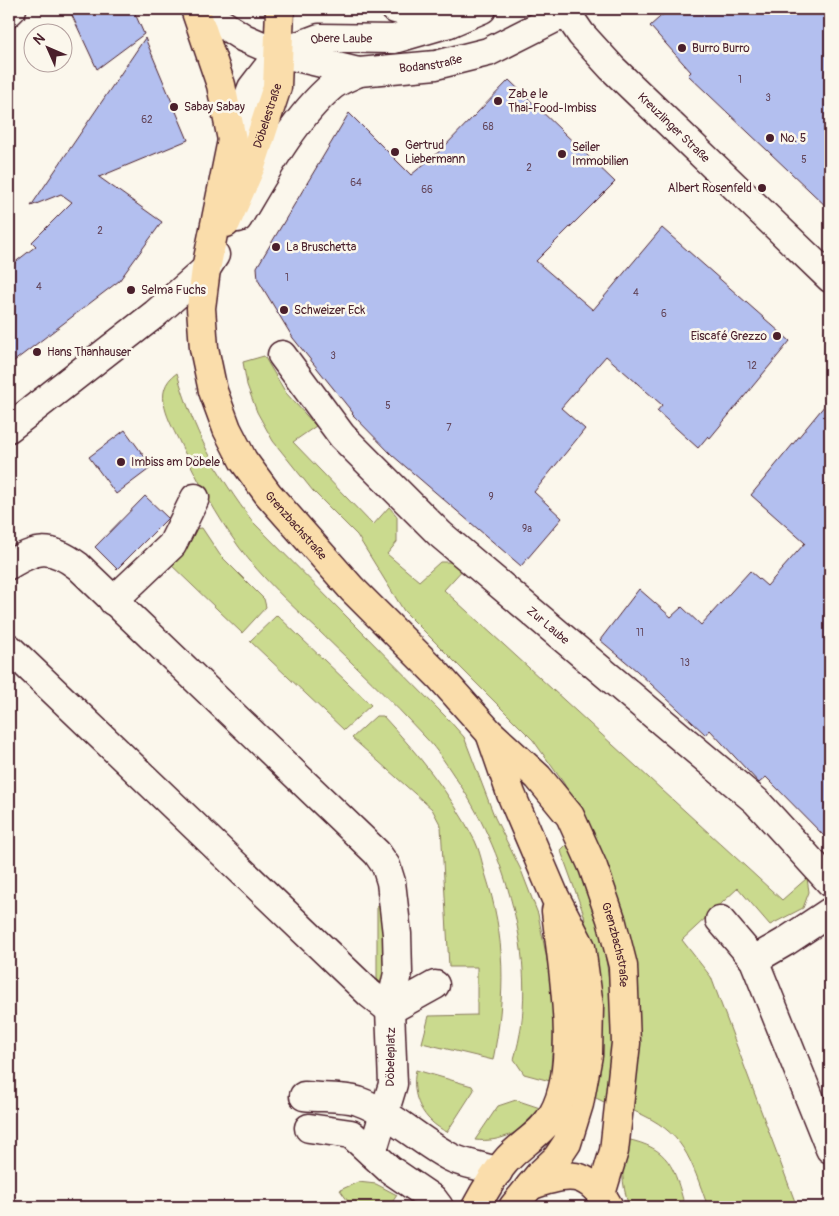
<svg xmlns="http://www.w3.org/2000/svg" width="839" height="1216" font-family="Pangolin,sans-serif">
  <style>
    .green { fill: #cada8e; stroke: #8a7c5c }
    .building { fill: #b3bfef; stroke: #4a1f2b }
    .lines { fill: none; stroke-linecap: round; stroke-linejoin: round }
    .minor-casing { stroke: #4a1f2b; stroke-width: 31 }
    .major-casing { stroke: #4a1f2b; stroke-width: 31 }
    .minor { stroke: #fbf7ec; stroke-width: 28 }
    .major { stroke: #faddab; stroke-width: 28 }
    .poi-dot { fill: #4a1f2b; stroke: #fbf7ec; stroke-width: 2 }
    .labels { text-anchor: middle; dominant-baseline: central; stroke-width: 5; stroke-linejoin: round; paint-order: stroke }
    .number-label { font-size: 10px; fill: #64475c }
    .street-label { font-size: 12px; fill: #4a1f2b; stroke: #fbf7ec }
    .poi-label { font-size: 12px; fill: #4a1f2b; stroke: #fbf7ec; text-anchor: start }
  </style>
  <rect width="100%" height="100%" fill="#fbf7ec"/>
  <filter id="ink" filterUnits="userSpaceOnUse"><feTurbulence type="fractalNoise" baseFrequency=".02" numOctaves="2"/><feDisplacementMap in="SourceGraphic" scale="10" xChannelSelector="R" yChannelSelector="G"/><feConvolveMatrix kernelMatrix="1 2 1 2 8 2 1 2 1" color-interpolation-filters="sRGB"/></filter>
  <g filter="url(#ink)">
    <g class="green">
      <path d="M264 356 286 393 316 426 293 442 373 525 389 507 397 516V542L387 554 419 581 440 562H456L464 568 444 590 782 900 807 878 809 892 803 908 770 925 738 888 682 940 711 977 797 1207H708C690 1158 685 1132 634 1111L639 1041 623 914 610 870 591 830 563 782 533 740 404 611 357 535 313 491 273 441 257 412 247 385 243 362Z"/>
      <path d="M177 373C193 430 217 475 253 522L447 718 464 737 495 818 521 870 538 914 553 990 554 1027 550 1081 524 1074 514 1059C541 971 508 857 459 783 448 767 438 750 425 737 391 700 354 665 318 630 290 604 262 578 239 547 216 515 198 481 181 445 170 422 150 391 177 373Z"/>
      <path d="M202 528 220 555 264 599 266 607 242 633 167 561 192 529Z"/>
      <path d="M277 615 371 705 344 730 250 641Z"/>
      <path d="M376 716H383C418 754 451 794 475 841 480 851 482 863 485 873 506 938 506 994 493 1060L422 1043 429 1016 477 1015V967H449L441 826 432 809 352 738Z"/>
      <path d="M568 843C601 909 614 980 613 1053 613 1070 609 1087 606 1103L594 1097 597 989 584 915 562 854 561 850Z"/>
      <path d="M377 905 383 911V980L381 983 377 979Z"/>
      <path d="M416 1070 472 1086 474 1090 447 1132C423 1121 410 1096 416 1070Z"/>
      <path d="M516 1100 540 1108C528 1131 500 1143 475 1140L498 1106Z"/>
      <path d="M626 1139C670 1148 674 1167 685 1207H629C621 1181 621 1166 626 1139Z"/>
      <path d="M358 1182 376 1184 397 1195 389 1207H352L340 1190Z"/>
    </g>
    <g class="building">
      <path d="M69 9H133L144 34 97 69Z"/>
      <path d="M669 9H830V210L688 75 691 72 650 26Z"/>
      <path d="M145 38 188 140 99 177 162 222 119 281 9 365V267L36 246 32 242 72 202 61 194 31 206Z"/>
      <path d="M509 80 615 182 536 261 593 310 662 228 790 341 710 438 708 436 698 448 657 411 662 405 606 356 561 408 585 429 534 492 562 518 521 566 392 455 352 414 353 413 293 338 258 280 257 267 349 113 411 175 441 150Z"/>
      <path d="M830 399V842L766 777 759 783 710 730 706 735 637 671 600 640 639 589 671 617 682 607 701 625 750 571 767 586 805 543 751 495Z"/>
      <path d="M125 430 152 467 116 494 89 457Z"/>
      <path d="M145 496 168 518 117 569 95 547Z"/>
    </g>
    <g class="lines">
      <defs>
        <g id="minor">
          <path id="s1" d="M199 9 244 38 279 53 359 72 436 65 488 52 573 9"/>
          <path d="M395 9 449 23"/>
          <path id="s2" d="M564 9 581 34 612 68 830 278"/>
          <path d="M9 12 12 9"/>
          <path id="s3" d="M279 53 319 38 394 39 449 23 482 9"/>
          <path d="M232 140 252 88 279 53"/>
          <path d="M238 218C263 176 294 118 332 86 339 80 351 76 359 72"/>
          <path id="s4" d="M282 355 342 436 440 534 756 801 830 882"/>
          <path d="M9 428 155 314 206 269 215 255"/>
          <path d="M9 565C37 548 50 545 78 566L377 853 386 866 391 882 397 934 398 973 390 1010 393 1084 372 1153"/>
          <path d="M113 601 172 545 195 498"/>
          <path d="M9 648 370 994 390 1010"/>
          <path d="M720 920 754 960 830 1149"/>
          <path d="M754 960 785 942 830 912"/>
          <path d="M390 1010 435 985"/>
          <path d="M304 1096C321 1098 342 1096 358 1101 392 1113 419 1141 450 1157 465 1165 482 1165 498 1172"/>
          <path d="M309 1128 351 1134 389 1169 433 1199 439 1207"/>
        </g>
        <g id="major">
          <path id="s5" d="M195 9 221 85 232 140 206 269 201 308 204 348 213 391 227 429 243 460 268 494 352 589 439 676 489 732 538 777 570 816 593 867 611 919 623 966 626 1043 614 1151 601 1194"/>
          <path id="s6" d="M226 223 251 166 277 87 280 9"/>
          <path d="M491 736 511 794 555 897 581 947 589 1006 588 1055 579 1104 567 1143 557 1158 539 1175 513 1207"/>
          <path d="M530 1186C567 1172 588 1169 609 1207"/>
          <path d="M476 1207C484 1192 493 1176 505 1162 519 1145 542 1134 553 1114 581 1065 562 966 556 911"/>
        </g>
      </defs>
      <use href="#minor" class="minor-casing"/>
      <use href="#major" class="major-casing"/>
      <use href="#minor" class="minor"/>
      <use href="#major" class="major"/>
    </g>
  </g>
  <g class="poi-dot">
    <circle cx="682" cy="48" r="5"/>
    <circle cx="498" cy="101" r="5"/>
    <circle cx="174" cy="107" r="5"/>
    <circle cx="770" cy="138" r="5"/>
    <circle cx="395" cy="152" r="5"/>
    <circle cx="562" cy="154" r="5"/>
    <circle cx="762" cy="188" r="5"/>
    <circle cx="276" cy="247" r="5"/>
    <circle cx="131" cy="290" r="5"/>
    <circle cx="284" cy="310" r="5"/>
    <circle cx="777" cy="336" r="5"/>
    <circle cx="37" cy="352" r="5"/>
    <circle cx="121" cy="462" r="5"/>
  </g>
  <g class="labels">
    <g class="number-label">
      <text x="740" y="80">1</text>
      <text x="768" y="98">3</text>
      <text x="147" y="120">62</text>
      <text x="488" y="127">68</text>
      <text x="804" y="160">5</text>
      <text x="529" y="168">2</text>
      <text x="356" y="183">64</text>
      <text x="427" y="190">66</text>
      <text x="100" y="231">2</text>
      <text x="287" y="278">1</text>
      <text x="39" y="287">4</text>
      <text x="636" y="293">4</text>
      <text x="664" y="314">6</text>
      <text x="333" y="356">3</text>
      <text x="752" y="366">12</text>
      <text x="388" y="406">5</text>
      <text x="449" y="428">7</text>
      <text x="491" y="497">9</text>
      <text x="527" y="529">9a</text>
      <text x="640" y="633">11</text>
      <text x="685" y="663">13</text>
    </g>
    <g class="street-label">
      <text stroke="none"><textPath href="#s3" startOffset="65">Obere Laube</textPath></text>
      <text stroke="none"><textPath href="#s1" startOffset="246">Bodanstraße</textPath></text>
      <text stroke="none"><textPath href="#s6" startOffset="115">Döbelestraße</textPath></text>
      <text stroke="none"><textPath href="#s2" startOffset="162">Kreuzlinger Straße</textPath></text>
      <text stroke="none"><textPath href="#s5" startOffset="551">Grenzbachstraße</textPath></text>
      <text stroke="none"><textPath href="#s4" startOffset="381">Zur Laube</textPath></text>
      <text stroke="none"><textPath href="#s5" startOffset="1088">Grenzbachstraße</textPath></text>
      <text transform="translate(391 1057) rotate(-89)">Döbeleplatz</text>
    </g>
    <g class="poi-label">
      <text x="692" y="48">Burro Burro</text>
      <text x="508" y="94">Zab e le<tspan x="508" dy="14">Thai-Food-Imbiss</tspan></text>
      <text x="184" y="107">Sabay Sabay</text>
      <text x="780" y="138">No. 5</text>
      <text x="405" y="145">Gertrud<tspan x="405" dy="14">Liebermann</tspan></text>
      <text x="572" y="147">Seiler<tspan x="572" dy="14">Immobilien</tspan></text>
      <text x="752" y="188" text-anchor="end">Albert Rosenfeld</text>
      <text x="286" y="247">La Bruschetta</text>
      <text x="141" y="290">Selma Fuchs</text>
      <text x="294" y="310">Schweizer Eck</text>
      <text x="767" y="336" text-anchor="end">Eiscafé Grezzo</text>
      <text x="47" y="352">Hans Thanhauser</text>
      <text x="131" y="462">Imbiss am Döbele</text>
    </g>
  </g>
  <rect width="839" height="1216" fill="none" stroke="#fbf7ec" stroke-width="30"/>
  <rect x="15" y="15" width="809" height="1186" fill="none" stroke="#4a1f2b" stroke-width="2" filter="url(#ink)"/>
  <g transform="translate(48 48) rotate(315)"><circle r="24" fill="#fbf7ec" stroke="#b4a19f"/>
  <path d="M0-4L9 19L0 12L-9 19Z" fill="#4a1f2b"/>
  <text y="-8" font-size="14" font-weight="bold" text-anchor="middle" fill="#4a1f2b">N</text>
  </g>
</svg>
